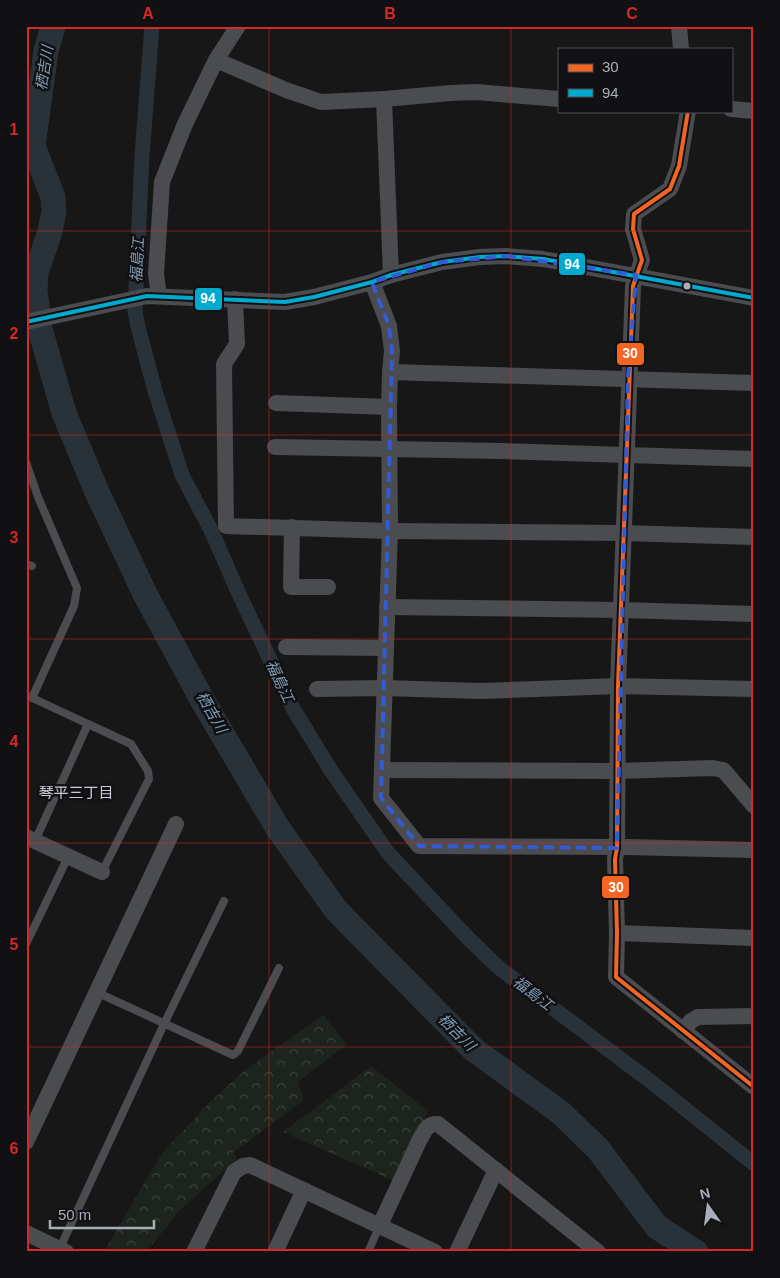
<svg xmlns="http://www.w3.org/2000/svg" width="780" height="1278" font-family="Arial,'Noto Sans JP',sans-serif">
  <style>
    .park { fill: url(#park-crowns) }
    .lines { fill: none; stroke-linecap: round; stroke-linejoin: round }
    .canal { stroke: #2a3239; stroke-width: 15 }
    .river { stroke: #2a3239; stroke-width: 25 }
    .lane { stroke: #4b4c50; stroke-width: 8 }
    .street { stroke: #4b4c50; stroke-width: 16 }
    .bus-1-casing { stroke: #111113; stroke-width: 8 }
    .bus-2-casing { stroke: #111113; stroke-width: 8 }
    .bus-1 { stroke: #f26522; stroke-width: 4 }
    .bus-2 { stroke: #00a9ce; stroke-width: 4 }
    .marked { fill: none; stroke: #325cd3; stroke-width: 4; stroke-dasharray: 10 6; stroke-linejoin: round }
    .grid { fill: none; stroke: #d62828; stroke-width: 1; stroke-opacity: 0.55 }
    .bus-dot { fill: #a8adb8; stroke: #111113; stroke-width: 2 }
    .labels { text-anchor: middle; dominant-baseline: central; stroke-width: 5; stroke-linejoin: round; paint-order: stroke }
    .water-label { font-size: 15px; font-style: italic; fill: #7f9bb3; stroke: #111113 }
    .neighbourhood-label { font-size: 15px; fill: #c9ccd4; stroke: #111113 }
    .line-badge { stroke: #111113; stroke-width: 2 }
    .badge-label { font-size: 14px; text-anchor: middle; font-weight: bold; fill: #fff }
    .neatline { fill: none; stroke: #d62828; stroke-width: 2 }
    .grid-label { font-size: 16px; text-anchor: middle; font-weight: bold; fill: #d62828 }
  </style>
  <defs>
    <pattern id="park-crowns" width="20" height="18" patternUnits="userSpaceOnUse" patternTransform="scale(1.25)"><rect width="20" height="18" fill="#1d241e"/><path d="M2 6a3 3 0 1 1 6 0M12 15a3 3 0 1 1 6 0" fill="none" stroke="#3b413d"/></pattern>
  </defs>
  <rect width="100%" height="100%" fill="#171717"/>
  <g class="park">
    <path d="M323 1015 347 1044 298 1082 304 1100 233 1153 237 1159 180 1210 146 1252H104L162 1153 210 1102 244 1071Z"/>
    <path d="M371 1066 428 1111 394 1181 283 1132Z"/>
  </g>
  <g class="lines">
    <path class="canal" d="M152 26 142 156 135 311 138 327 155 391 182 475 211 530 239 594 294 710 330 769 388 853 468 938 498 967 654 1084 754 1164"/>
    <path class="river" d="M53 26 46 51 33 146 53 197 54 212 49 235 36 272 35 291 40 329 64 413 97 492 145 594 204 703 277 827 336 910 473 1049 561 1113 598 1149 657 1227 696 1252"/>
    <g class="lane">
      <path d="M26 462 38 497 77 588 74 606 32 698"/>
      <path d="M26 564 32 566"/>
      <path d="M26 695 88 724 35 841"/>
      <path d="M88 724 131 744 148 771 149 779 102 872"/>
      <path d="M26 944 68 857"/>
      <path d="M96 992 233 1055 238 1051 279 968"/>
      <path d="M59 1250 164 1024 224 901"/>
      <path d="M368 1252 380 1225"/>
    </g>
    <g class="street">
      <path d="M679 26 681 49"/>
      <path d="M216 60 286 90 321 102 384 99 451 93 476 92 559 99"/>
      <path d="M384 99 391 275"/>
      <path d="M731 109 754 111"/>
      <path d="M688 111 679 166 670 189 634 214 633 229 642 260 633 286 618 686 617 848 615 859 617 933 616 977 754 1087"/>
      <path d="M372 282 389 326 392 351 390 372 389 407 390 531 381 798 419 846 626 847 754 850"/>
      <path d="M159 296 156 274 162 182 185 124 216 60 238 26"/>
      <path d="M235 299 237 344 224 364 226 526 390 531 624 533 754 537"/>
      <path d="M26 322 147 296 285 302 314 297 372 282 391 275 442 262 480 257 506 256 543 259 754 298"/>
      <path d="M390 372 754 383"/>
      <path d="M276 403 389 407"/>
      <path d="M275 447 500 451 754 459"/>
      <path d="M292 527 291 587H328"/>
      <path d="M387 607 622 610 754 614"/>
      <path d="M286 647 386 648"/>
      <path d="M317 689 385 688 480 691 618 686 754 689"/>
      <path d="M382 770 617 771 713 768 723 770 726 773 754 806"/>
      <path d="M26 837 102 872"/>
      <path d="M617 933 754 938"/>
      <path d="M683 1031 691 1021 698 1017 754 1016"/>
      <path d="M26 1142 176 824"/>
      <path d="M380 1225 420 1139C425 1131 427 1123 438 1124L598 1252"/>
      <path d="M26 1233 66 1252"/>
      <path d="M194 1252 234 1172 243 1166 250 1165 435 1252"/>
      <path d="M275 1252 304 1190"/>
      <path d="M457 1252 496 1170"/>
    </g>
    <defs>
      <path id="bus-1" d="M688 111 679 166 670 189 634 214 633 229 642 260 633 286 618 686 617 848 615 859 617 933 616 977 754 1087"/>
      <path id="bus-2" d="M26 322 147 296 285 302 314 297 372 282 391 275 442 262 480 257 506 256 543 259 754 298"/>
    </defs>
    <use href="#bus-1" class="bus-1-casing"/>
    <use href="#bus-2" class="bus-2-casing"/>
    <use href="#bus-1" class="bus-1"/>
    <use href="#bus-2" class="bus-2"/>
  </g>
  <path class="marked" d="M506 256 636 275 628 379 617 848 419 846 381 798 392 351 389 326 372 282 442 262Z"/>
  <path class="grid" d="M269 26V1252M511 26V1252M26 231H754M26 435H754M26 639H754M26 843H754M26 1047H754"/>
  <circle class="bus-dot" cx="687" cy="286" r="4.5"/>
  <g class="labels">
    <g class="water-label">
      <text transform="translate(44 68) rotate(-81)">栖吉川</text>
      <text transform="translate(137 260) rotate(-87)">福島江</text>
      <text transform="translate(280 681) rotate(65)">福島江</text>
      <text transform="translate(212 712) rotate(60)">栖吉川</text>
      <text transform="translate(533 993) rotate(37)">福島江</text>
      <text transform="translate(457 1032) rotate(45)">栖吉川</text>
    </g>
    <g class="neighbourhood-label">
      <text x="76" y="792">琴平三丁目</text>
    </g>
  </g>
  <g class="line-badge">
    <rect x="558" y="252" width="28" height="24" rx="5" fill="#00a9ce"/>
    <rect x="194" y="287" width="29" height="24" rx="5" fill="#00a9ce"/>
    <rect x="616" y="342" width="29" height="24" rx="5" fill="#f26522"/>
    <rect x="601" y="875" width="29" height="24" rx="5" fill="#f26522"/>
  </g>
  <g class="badge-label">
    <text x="572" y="269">94</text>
    <text x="208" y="303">94</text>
    <text x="630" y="358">30</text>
    <text x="616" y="892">30</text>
  </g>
  <rect width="780" height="1278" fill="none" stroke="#111113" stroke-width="55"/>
  <rect x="558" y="48" width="175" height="65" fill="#111113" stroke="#4d4f55"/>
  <rect x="568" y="64" width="25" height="8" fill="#f26522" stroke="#4d4f55"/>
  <text x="602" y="72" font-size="15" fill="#a8adb8">30</text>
  <rect x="568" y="89" width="25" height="8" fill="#00a9ce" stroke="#4d4f55"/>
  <text x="602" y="98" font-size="15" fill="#a8adb8">94</text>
  <g transform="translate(708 1206) rotate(346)" stroke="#111113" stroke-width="4" paint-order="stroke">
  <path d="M0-4L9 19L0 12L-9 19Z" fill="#a8adb8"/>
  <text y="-8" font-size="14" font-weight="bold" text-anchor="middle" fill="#a8adb8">N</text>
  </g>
  <path d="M50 1220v8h104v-8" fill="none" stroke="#a8adb8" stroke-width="2.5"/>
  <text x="58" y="1220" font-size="15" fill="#a8adb8" stroke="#111113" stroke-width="4" paint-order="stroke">50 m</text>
  <rect x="28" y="28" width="724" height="1222" class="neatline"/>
  <g class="grid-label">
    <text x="148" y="19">A</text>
    <text x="390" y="19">B</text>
    <text x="632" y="19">C</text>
    <text x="14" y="135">1</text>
    <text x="14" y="339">2</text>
    <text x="14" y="543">3</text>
    <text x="14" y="747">4</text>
    <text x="14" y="950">5</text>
    <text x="14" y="1154">6</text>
  </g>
</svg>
